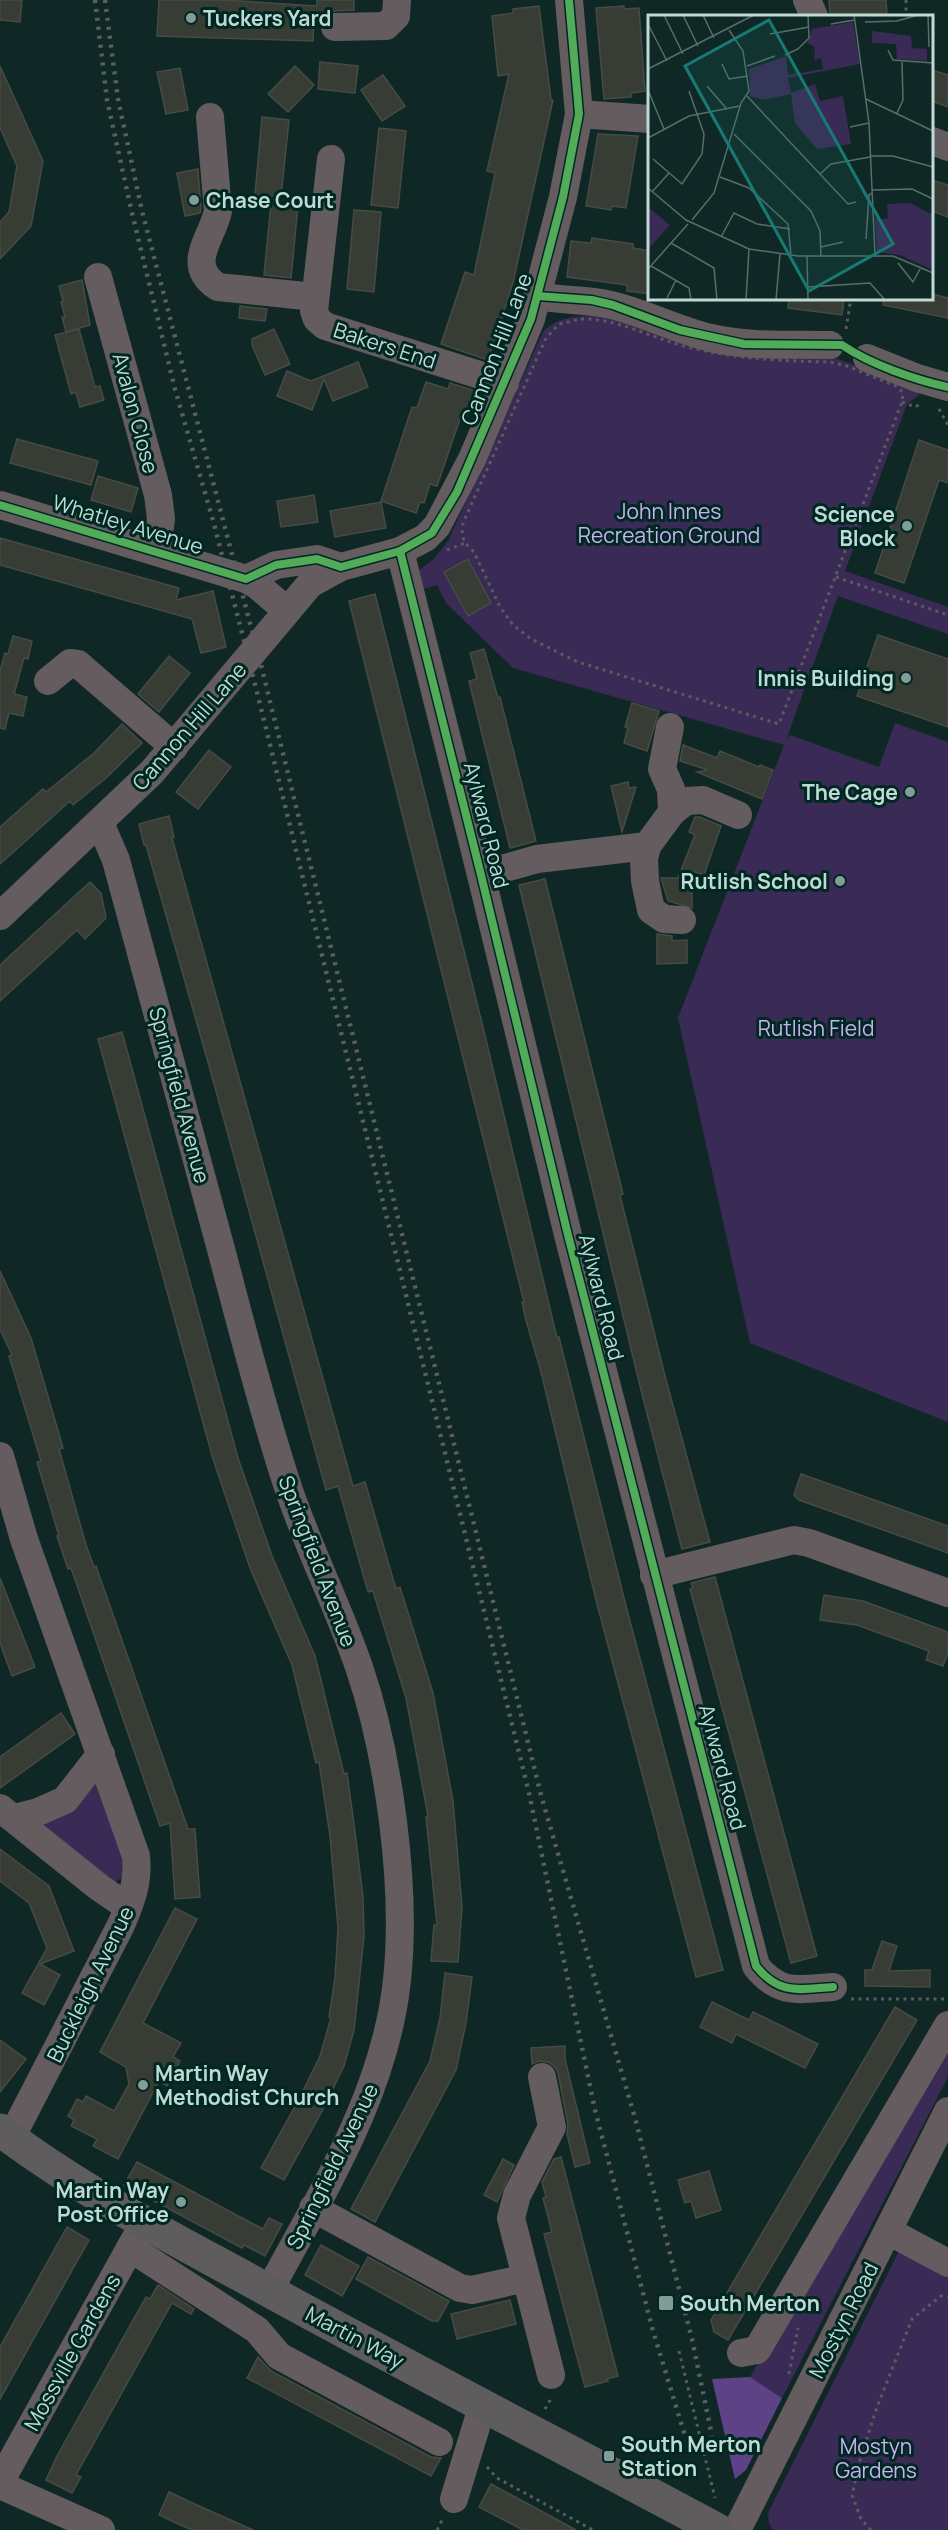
<svg xmlns="http://www.w3.org/2000/svg" width="948" height="2530" font-family="Manrope,sans-serif">
  <style>
    .green { fill: #3a2b56 }
    .forest { fill: #5d4386 }
    .building { fill: #373c34; stroke: #464b44; stroke-width: 1.5 }
    .lines { fill: none; stroke-linecap: round; stroke-linejoin: round }
    .path { stroke: #5b5b5c; stroke-width: 3; stroke-dasharray: 3 4.5; stroke-linecap: butt }
    .minor { stroke: #655c5f; stroke-width: 28 }
    .major { stroke: #5f5c5e; stroke-width: 33 }
    .rail { stroke: #5b5f60; stroke-width: 4.5; stroke-dasharray: 3 6; stroke-linecap: butt }
    .cycleway-casing { stroke: #002822; stroke-width: 11 }
    .cycleway { stroke: #51ab58; stroke-width: 8 }
    .poi-dot { fill: #829c97; stroke: #002822; stroke-width: 2 }
    .labels { text-anchor: middle; dominant-baseline: central; stroke-width: 6; stroke-linejoin: round; paint-order: stroke }
    .poi-label { font-size: 21px; font-weight: bold; fill: #bfdad4; stroke: #002822; text-anchor: start }
    .street-label { font-size: 21px; fill: #bfdad4; stroke: #002822 }
    .park-label { font-size: 21px; fill: #cab1f1; stroke: #002822 }
    .inset-road { fill: none; stroke: #566f6b; stroke-width: 1.5 }
    .view { fill: #187b73; fill-opacity: 0.15; stroke: #187b73; stroke-width: 3 }
    .inset-edge { fill: none; stroke: #bfdad4; stroke-width: 3 }
  </style>
  <rect width="100%" height="100%" fill="#102825"/>
  <g class="green">
    <path d="M593 315 838 359 920 390 919 395 907 404 845 571 948 607V634L838 596 786 740 790 735 879 767 895 723 948 742V1422L750 1343 678 1018 784 745 513 668 446 603 437 585 423 589 419 570 434 559 448 541 543 332C557 317 574 317 593 315Z"/>
    <path d="M99 1782 128 1852 124 1877 113 1883 41 1831V1820L86 1786Z"/>
    <path d="M948 2043V2077L782 2398 750 2377Z"/>
    <path d="M909 2231 948 2251V2530H773L769 2524 768 2513Z"/>
  </g>
  <path class="forest" d="M750 2377 782 2398 746 2470 735 2479 712 2379Z"/>
  <g class="building">
    <path d="M0 0H22L20 22 0 20Z"/>
    <path d="M159 0H224L317 6V0H354V10L334 11 326 13 320 21H314L313 41 157 36Z"/>
    <path d="M829 0H886L887 16H830Z"/>
    <path d="M539 6 551 100H553L513 283 488 360 441 344 465 272 474 275 495 173 487 171 509 74 498 76 492 16 513 13V9Z"/>
    <path d="M624 6V9L639 8 645 91 631 93V97L604 99 596 8Z"/>
    <path d="M320 62 358 66 355 93 318 89Z"/>
    <path d="M0 66 43 161 31 226 0 259V222L9 212 17 166 0 128Z"/>
    <path d="M295 66 314 85 288 112 268 94Z"/>
    <path d="M180 68 188 110 166 114 157 72Z"/>
    <path d="M932 70 948 75V107L932 101Z"/>
    <path d="M383 75 405 106 382 121 361 90Z"/>
    <path d="M262 117 289 120 281 197 255 194Z"/>
    <path d="M379 128 406 131 398 208 371 205Z"/>
    <path d="M598 134 638 136 626 208 612 206 611 210 586 206Z"/>
    <path d="M198 169 201 209 200 213 185 216 177 173Z"/>
    <path d="M932 180 948 185V217L932 211Z"/>
    <path d="M271 203 298 206 291 278 264 275Z"/>
    <path d="M354 210 381 212 374 292 347 289Z"/>
    <path d="M592 238 633 244V248L650 251V294L627 291V285L567 277 571 241 591 243Z"/>
    <path d="M82 280 90 325 66 332 62 317H65L61 302 63 301 59 286Z"/>
    <path d="M932 294 948 298V318L883 305 884 298H932Z"/>
    <path d="M789 298H844L842 315 788 308Z"/>
    <path d="M240 306 267 309 265 321 239 318Z"/>
    <path d="M79 329 95 387 100 386 104 400 80 407 76 392 71 394 55 335Z"/>
    <path d="M274 329 290 364 265 375 252 345V339Z"/>
    <path d="M358 362 368 387 333 401 324 379 312 410 277 396 287 371 311 381Z"/>
    <path d="M426 382 448 389 450 383 475 391 465 421 460 419 437 486 430 484 424 503 420 502 416 513 381 501 412 407 417 408Z"/>
    <path d="M17 439 98 461 91 485 10 463Z"/>
    <path d="M919 440 948 450V483L939 480 904 583 875 573Z"/>
    <path d="M98 476 138 488 131 512 91 500Z"/>
    <path d="M314 495 318 522 281 527 277 501Z"/>
    <path d="M381 502 386 528 335 537 330 511Z"/>
    <path d="M0 538 179 588 176 600 213 591 226 647 201 653 192 619 0 565Z"/>
    <path d="M468 559 491 603 468 616 444 572Z"/>
    <path d="M375 594 482 1023 557 1338 559 1337 627 1610 723 1970 696 1977 596 1600 541 1372 526 1320 522 1302H524L349 601Z"/>
    <path d="M878 635 948 659V727L857 696Z"/>
    <path d="M13 636 32 641 28 659 24 658 14 694 27 697 23 716 9 713 5 729 0 728V671L5 653 8 654Z"/>
    <path d="M484 649 498 698 500 697 536 841 510 848 469 681 477 679 470 653Z"/>
    <path d="M169 656 190 673 159 712 138 694Z"/>
    <path d="M632 703 659 711 647 751 624 743 628 728 625 727Z"/>
    <path d="M122 724 142 743 106 778 73 805 70 801 0 864V827L43 789 46 792 94 753Z"/>
    <path d="M683 745 717 758 720 751 759 767 760 765 773 770 762 799 697 772 708 770 680 761Z"/>
    <path d="M209 750 231 767 198 809 176 792Z"/>
    <path d="M628 782 629 788 636 787 622 832 611 786Z"/>
    <path d="M169 816 174 837 172 838 353 1486 365 1482 396 1589 400 1587 433 1693 453 1801 462 1907 458 1962 431 1961 434 1925H437L426 1817 428 1816 406 1698 373 1591 368 1592 338 1486 326 1490 208 1062 146 845H144L139 824Z"/>
    <path d="M695 817H700L721 826 704 875 692 871V908L668 901 661 878H678L695 835 689 832Z"/>
    <path d="M545 879 623 1194 620 1195 665 1376 710 1542 682 1549 641 1390 519 885Z"/>
    <path d="M90 882 101 893 106 918 85 939 77 930 0 1001V965Z"/>
    <path d="M657 934 672 936V941L687 940V963L657 964Z"/>
    <path d="M122 1032 238 1458 272 1556 315 1656 344 1774 347 1773 355 1832 363 1897 364 1936 354 2030 344 2066 321 2113 284 2180 261 2168 299 2099 320 2056 331 2018 329 2017 335 1978 338 1928 330 1836 319 1762 316 1763 292 1665 250 1568 213 1459 98 1039Z"/>
    <path d="M0 1271 31 1338 63 1448 59 1449 86 1545 94 1567 96 1566 188 1829H195L200 1897 175 1899 170 1823 160 1826 71 1568 68 1569 57 1536H59L37 1462 41 1461 9 1356 12 1355 0 1329Z"/>
    <path d="M801 1474 948 1526V1553L799 1500 794 1495Z"/>
    <path d="M715 1577 817 1956 791 1963 690 1589 693 1588 691 1583Z"/>
    <path d="M0 1578 35 1667 12 1676 0 1643Z"/>
    <path d="M824 1595 863 1601 948 1632V1653L943 1666 926 1660 929 1651 857 1625 820 1620Z"/>
    <path d="M61 1713 75 1734 0 1788V1757Z"/>
    <path d="M0 1849 49 1886 74 1951 40 1964 60 1975 44 2005 22 1993 47 1948 29 1903 0 1881Z"/>
    <path d="M175 1908 197 1919 143 2023 181 2043 173 2057 180 2061 167 2086 159 2081 118 2159 93 2146 97 2139 71 2126 74 2120 68 2116 77 2099 83 2102 86 2096 114 2111 129 2084 126 2067 100 2052Z"/>
    <path d="M882 1941 897 1946 889 1971 930 1970V1987L865 1986V1970H872Z"/>
    <path d="M445 1973 472 1977 466 2023 456 2070 375 2222 351 2209 430 2061 440 2018Z"/>
    <path d="M712 2002 749 2020 753 2012 818 2044 805 2068 736 2034 732 2043 700 2027Z"/>
    <path d="M895 2007 917 2020 728 2340 714 2332 711 2320Z"/>
    <path d="M0 2040 26 2059 0 2092Z"/>
    <path d="M565 2046V2059L590 2163 575 2167 567 2134 568 2124 558 2073 555 2067 548 2062 539 2061 532 2064 531 2048Z"/>
    <path d="M561 2157 618 2376 607 2379 608 2381 585 2387 544 2234 552 2232 543 2198 546 2197 542 2182 554 2159Z"/>
    <path d="M503 2159 514 2165 497 2202 484 2195Z"/>
    <path d="M137 2162 263 2229 269 2218 282 2224 265 2256 244 2245 242 2248 124 2185Z"/>
    <path d="M709 2171 721 2210 696 2218 691 2201 685 2203 678 2180Z"/>
    <path d="M67 2227 89 2240 0 2399V2347Z"/>
    <path d="M321 2245 359 2266 342 2296 305 2275Z"/>
    <path d="M368 2257 449 2301 438 2321H432L356 2279Z"/>
    <path d="M158 2285 194 2309 191 2314 172 2303 76 2475 81 2477 72 2493 46 2480 57 2456 146 2297 150 2299Z"/>
    <path d="M510 2300 516 2324 457 2339 451 2314Z"/>
    <path d="M258 2357 271 2371 431 2457 441 2458 431 2476 247 2378Z"/>
    <path d="M491 2484 530 2505 576 2530H523L479 2507Z"/>
    <path d="M169 2492 199 2506 253 2530H192L174 2522 159 2515Z"/>
  </g>
  <g class="lines">
    <g class="path">
      <path d="M906 0V16"/>
      <path d="M581 319C619 318 655 340 692 348 737 359 783 361 830 362L847 366 898 387 903 393 902 402 779 724 578 662 531 639 513 625 500 607 474 552 465 543 462 535 463 523 546 338 559 324Z"/>
      <path d="M846 329 851 298"/>
      <path d="M902 402 915 407 922 403"/>
      <path d="M939 409 948 425"/>
      <path d="M447 550 465 543"/>
      <path d="M836 577 948 615"/>
      <path d="M851 1999H948"/>
      <path d="M679 2351 715 2498"/>
      <path d="M789 2374 798 2328"/>
      <path d="M545 2409 552 2397"/>
      <path d="M487 2467 497 2478 593 2530"/>
      <path d="M437 2530 443 2518"/>
      <path d="M871 2530 861 2519 852 2495 860 2460 877 2407 912 2319 941 2296 948 2297"/>
    </g>
    <g class="minor">
      <path d="M807 0 814 16"/>
      <path d="M335 27 386 26 396 16 397 0"/>
      <path d="M579 114 650 119"/>
      <path d="M210 117 218 211C212 239 184 265 218 287L315 297"/>
      <path d="M932 141 948 147"/>
      <path d="M331 159 314 311 317 319 325 326 505 383"/>
      <path d="M98 277 158 495 161 518 157 551"/>
      <path d="M538 296C563 301 587 299 611 305 645 313 677 330 711 338 750 347 791 344 830 345"/>
      <path d="M867 358 917 378 948 387"/>
      <path d="M0 505 246 579 258 586 286 610"/>
      <path d="M400 551 481 875 568 1235 756 1966C780 1996 799 1989 833 1987"/>
      <path d="M246 579 276 565 317 559 341 567"/>
      <path d="M48 681 70 663 78 664 174 747"/>
      <path d="M670 727 662 769 671 789 672 812"/>
      <path d="M100 823 116 860C152 990 187 1121 222 1253 242 1328 261 1404 285 1478 305 1542 337 1603 359 1667 389 1755 407 1887 397 1980 385 2094 322 2192 269 2291"/>
      <path d="M481 875 537 859 647 846"/>
      <path d="M0 916 152 772 310 584 341 567 400 551 425 538 437 526 473 457 531 319 563 197 579 114 569 0"/>
      <path d="M682 920 664 919 651 910 645 881 644 859 647 846 672 812 686 801 703 800 738 815"/>
      <path d="M0 1456 24 1539 136 1856C139 1881 131 1902 121 1925L11 2138"/>
      <path d="M654 1575 794 1540 809 1543 948 1593"/>
      <path d="M0 1808 100 1888 128 1907"/>
      <path d="M14 1818 38 1812 65 1800 101 1754"/>
      <path d="M542 2077 552 2127 517 2195 511 2218 551 2375"/>
      <path d="M313 2208 460 2288 472 2290 526 2278"/>
      <path d="M888 2231 948 2263"/>
      <path d="M130 2248 257 2330 279 2356 439 2442"/>
      <path d="M741 2353 757 2350 948 2025"/>
      <path d="M0 2482 139 2232"/>
      <path d="M0 2485 101 2530"/>
      <path d="M454 2499 483 2404"/>
      <path d="M737 2530 948 2111"/>
    </g>
    <path class="major" d="M0 2130C79 2190 167 2235 253 2282 407 2367 563 2447 718 2530"/>
    <g class="rail">
      <path d="M95 0 107 100 132 213 175 389 214 524 253 676 529 1793 595 2110 653 2331 686 2439"/>
      <path d="M105 0 118 99 142 211 262 669 541 1795 635 2118 692 2339 712 2436"/>
    </g>
    <defs>
      <g id="cycleway">
        <path d="M538 296 592 300 613 305 680 330 744 344 842 345C870 364 915 380 948 387"/>
        <path d="M0 505 246 579 276 565 317 559 341 567 400 551 432 533 457 492 531 319 563 197 579 114 569 0"/>
        <path d="M400 551 481 875 568 1235 756 1966C780 1996 799 1989 833 1987"/>
      </g>
    </defs>
    <use href="#cycleway" class="cycleway-casing"/>
    <use href="#cycleway" class="cycleway"/>
  </g>
  <g class="poi-dot">
    <circle cx="191" cy="18" r="6"/>
    <circle cx="194" cy="200" r="6"/>
    <circle cx="907" cy="526" r="6"/>
    <circle cx="906" cy="678" r="6"/>
    <circle cx="910" cy="792" r="6"/>
    <circle cx="840" cy="881" r="6"/>
    <circle cx="143" cy="2085" r="6"/>
    <circle cx="181" cy="2202" r="6"/>
    <rect x="658" y="2295" width="16" height="16" rx="3"/>
    <rect x="603" y="2450" width="12" height="12" rx="3"/>
  </g>
  <g class="labels">
    <g class="poi-label">
      <text x="203" y="18">Tuckers Yard</text>
      <text x="206" y="200">Chase Court</text>
      <text x="895" y="514" text-anchor="end">Science<tspan x="895" dy="24">Block</tspan></text>
      <text x="894" y="678" text-anchor="end">Innis Building</text>
      <text x="898" y="792" text-anchor="end">The Cage</text>
      <text x="828" y="881" text-anchor="end">Rutlish School</text>
      <text x="155" y="2073">Martin Way<tspan x="155" dy="24">Methodist Church</tspan></text>
      <text x="169" y="2190" text-anchor="end">Martin Way<tspan x="169" dy="24">Post Office</tspan></text>
      <text x="680" y="2303">South Merton</text>
      <text x="621" y="2444">South Merton<tspan x="621" dy="24">Station</tspan></text>
    </g>
    <g class="street-label">
      <text transform="translate(385 345) rotate(18)">Bakers End</text>
      <text transform="translate(496 349) rotate(-69)">Cannon Hill Lane</text>
      <text transform="translate(136 413) rotate(75)">Avalon Close</text>
      <text transform="translate(128 524) rotate(17)">Whatley Avenue</text>
      <text transform="translate(189 726) rotate(-49)">Cannon Hill Lane</text>
      <text transform="translate(487 825) rotate(76)">Aylward Road</text>
      <text transform="translate(180 1095) rotate(75)">Springfield Avenue</text>
      <text transform="translate(602 1297) rotate(76)">Aylward Road</text>
      <text transform="translate(318 1561) rotate(69)">Springfield Avenue</text>
      <text transform="translate(723 1767) rotate(75)">Aylward Road</text>
      <text transform="translate(90 1984) rotate(-64)">Buckleigh Avenue</text>
      <text transform="translate(332 2166) rotate(-64)">Springfield Avenue</text>
      <text transform="translate(843 2320) rotate(-63)">Mostyn Road</text>
      <text transform="translate(355 2337) rotate(28)">Martin Way</text>
      <text transform="translate(72 2352) rotate(-61)">Mossville Gardens</text>
    </g>
    <g class="park-label">
      <text x="669" y="511">John Innes<tspan x="669" dy="24">Recreation Ground</tspan></text>
      <text x="816" y="1028">Rutlish Field</text>
      <text x="876" y="2446">Mostyn<tspan x="876" dy="24">Gardens</tspan></text>
    </g>
  </g>
  <g transform="translate(648 15)">
    <rect width="285" height="285" fill="#102825"/>
    <path d="M205 7 212 49 140 63 143 78 167 69 172 86 195 81 203 129 169 134 147 108 143 79 115 85 102 81 101 54 138 41 140 60 175 54 173 43 166 45 167 32 159 28 164 14ZM224 16 263 21 264 33 279 34V46L249 44 248 29 224 28ZM262 188 285 200V255L252 240 229 237 227 204H240L239 189ZM0 192 22 210 0 234Z" fill="#3a2b56"/>
    <path class="inset-road" d="M16 0 35 39M35 0 50 31M55 0 66 23M206 0 221 108 227 240M280 0 281 32M217 7 249 6 270 0M0 9 19 46M183 9 207 5M122 19 161 12M240 35 245 45 285 48M137 40 150 34 161 23 160 0M74 49 81 64 100 61M99 51 127 41M0 54 106 0M59 71 78 93M0 75 16 114M99 81 200 189 208 187M218 84 285 116M249 98 255 85 254 47M202 112 221 108M86 119 163 196 172 216 173 241M0 123 41 101 92 91M222 141H245L285 152M5 144 34 169 54 139 56 119 41 76M172 159 183 149 222 142M72 162 101 173 140 209 143 240M0 173 38 205 101 234 150 241H245L285 258M224 175 264 174 285 184M4 177 21 158M44 205 66 178 93 88 101 76 95 36 81 15M73 222 86 198 109 209 142 214M218 224 221 180 224 178M23 228 66 253 69 285M173 232 195 227M159 241 160 285M250 248 265 267 273 252M3 251 41 273 43 285M0 254 40 209M159 272 222 268 237 285M19 283 28 265M98 285 101 234M128 285 132 239"/>
    <path class="view" d="M121 5 245 229 161 276 37 51Z"/>
    <rect width="285" height="285" class="inset-edge"/>
  </g>
</svg>
